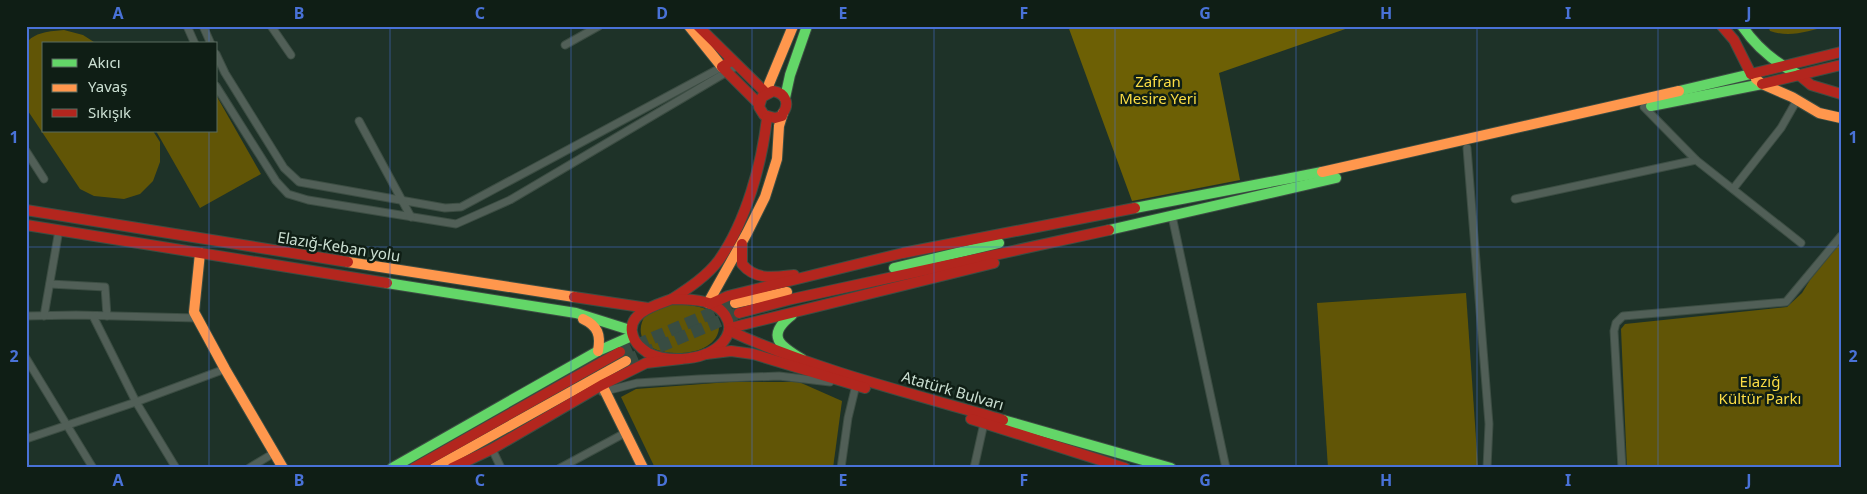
<svg xmlns="http://www.w3.org/2000/svg" width="1867" height="494" font-family="'Noto Sans',sans-serif">
  <style>
    .green { fill: #615506 }
    .forest { fill: #6d6005 }
    .lines { fill: none; stroke-linecap: round; stroke-linejoin: round }
    .highway-tunnel { stroke: #384c42; stroke-width: 12; stroke-dasharray: 12 6; stroke-linecap: butt }
    .street-casing { stroke: #3c4d43; stroke-width: 9 }
    .fast-casing { stroke: #3c4d43; stroke-width: 12 }
    .slow-casing { stroke: #3c4d43; stroke-width: 12 }
    .jam-casing { stroke: #3c4d43; stroke-width: 12 }
    .street { stroke: #515f57; stroke-width: 7 }
    .fast { stroke: #63d668; stroke-width: 10 }
    .slow { stroke: #ff974d; stroke-width: 10 }
    .jam { stroke: #b3261e; stroke-width: 10 }
    .grid { fill: none; stroke: #4972d7; stroke-width: 1; stroke-opacity: 0.55 }
    .labels { text-anchor: middle; dominant-baseline: central; stroke-width: 5; stroke-linejoin: round; paint-order: stroke }
    .park-label { font-size: 15px; fill: #fadc45; stroke: #0f1e15 }
    .street-label { font-size: 15px; fill: #cce0d3; stroke: #0f1e15 }
    .neatline { fill: none; stroke: #4972d7; stroke-width: 2 }
    .grid-label { font-size: 16px; text-anchor: middle; font-weight: bold; fill: #4972d7 }
  </style>
  <rect width="100%" height="100%" fill="#1e3228"/>
  <g class="green">
    <path d="M1768 26H1828C1809 31 1790 38 1770 31Z"/>
    <path d="M64 30 83 35 97 44H44V131H153L160 142V162L153 181 140 194 124 199 94 196 80 189 26 108V44C33 32 51 31 64 30Z"/>
    <path d="M216 95 261 174 200 208 156 131H216Z"/>
    <path d="M1841 242V468H1627L1621 329 1625 324 1787 307 1802 293 1810 280Z"/>
    <path d="M1466 293 1478 468H1328L1317 303Z"/>
    <path d="M673 304C690 305 718 305 719 327 719 335 714 342 707 346 690 358 636 357 641 326 642 321 644 316 648 313 655 309 666 307 673 304Z"/>
    <path d="M729 382H799L842 401 833 468H655L621 397 636 389Z"/>
  </g>
  <path class="forest" d="M1068 26H1354L1219 73 1240 180 1132 201Z"/>
  <g class="lines">
    <g class="highway-tunnel">
      <path d="M620 352 735 303"/>
      <path d="M626 361 736 314"/>
    </g>
    <defs>
      <g id="street">
        <path d="M187 26 195 44"/>
        <path d="M203 26 211 44"/>
        <path d="M271 26 291 55"/>
        <path d="M565 45 599 26"/>
        <path d="M216 54 225 73 284 168 299 182 445 208 461 207 722 67"/>
        <path d="M216 86 276 181 288 194 308 200 456 224 510 200 737 66"/>
        <path d="M1644 107 1696 160 1801 243"/>
        <path d="M359 121 411 217"/>
        <path d="M1467 148 1489 424 1487 468"/>
        <path d="M26 151 44 179"/>
        <path d="M1733 189 1781 128 1797 100"/>
        <path d="M1515 199 1696 160"/>
        <path d="M1172 216 1226 468"/>
        <path d="M50 284 105 287 107 316"/>
        <path d="M26 316 76 315 197 318"/>
        <path d="M44 316 59 230"/>
        <path d="M93 316 136 402 176 468"/>
        <path d="M26 358 93 468"/>
        <path d="M602 392 637 383 699 379 779 376 830 382"/>
        <path d="M26 439 136 402 225 369"/>
        <path d="M492 449 501 468"/>
        <path d="M249 468 274 453"/>
        <path d="M560 468 625 433"/>
        <path d="M841 468 848 418 856 385H853"/>
        <path d="M974 468 984 423"/>
        <path d="M1622 468 1614 331 1616 323 1623 316 1786 302 1841 236"/>
      </g>
      <g id="fast">
        <path d="M1742 26C1757 48 1775 63 1799 75"/>
        <path d="M1679 91 1751 74"/>
        <path d="M785 98 790 75 807 26"/>
        <path d="M1651 106 1762 84"/>
        <path d="M1135 208 1322 172"/>
        <path d="M1109 230 1336 178"/>
        <path d="M894 268 999 243"/>
        <path d="M387 283 576 313 630 330"/>
        <path d="M792 315C765 336 780 346 802 359"/>
        <path d="M1003 420 1171 468"/>
        <path d="M392 468 598 351 632 336"/>
      </g>
      <g id="slow">
        <path d="M689 26 722 67"/>
        <path d="M1756 79 1762 84 1792 97 1819 113 1841 118"/>
        <path d="M768 92 769 84 793 26"/>
        <path d="M1322 172 1679 91"/>
        <path d="M200 253 194 312 225 369 283 468"/>
        <path d="M348 262 574 297"/>
        <path d="M708 303 747 233 765 197 777 159 779 126 783 113"/>
        <path d="M735 303 787 292"/>
        <path d="M583 319C598 326 601 335 598 351"/>
        <path d="M602 385 643 468"/>
        <path d="M434 468 626 361"/>
      </g>
      <g id="jam">
        <path d="M698 26 766 93"/>
        <path d="M1722 26 1734 40 1751 74"/>
        <path d="M731 61 722 67 759 104"/>
        <path d="M1751 74 1841 52"/>
        <path d="M1799 75 1811 85 1841 94"/>
        <path d="M1762 84 1841 65"/>
        <path d="M782 116 775 118 764 115 759 107 762 97 773 91C785 93 790 103 783 113"/>
        <path d="M26 210 348 262"/>
        <path d="M26 225 387 283"/>
        <path d="M742 244V264C756 281 775 277 794 275"/>
        <path d="M574 297 648 308"/>
        <path d="M672 299C689 288 707 276 719 260 746 222 762 163 767 118"/>
        <path d="M672 299C692 299 720 299 728 321 731 329 728 336 723 342 707 361 669 363 648 353 642 349 635 344 633 336 625 313 656 305 672 299Z"/>
        <path d="M710 304 728 296 903 253 1135 208"/>
        <path d="M739 313 792 299 1109 230"/>
        <path d="M730 328 994 263"/>
        <path d="M730 331C815 370 913 394 1003 420"/>
        <path d="M706 354 731 351 753 354 865 388"/>
        <path d="M971 419 1125 468"/>
        <path d="M414 468 620 352"/>
        <path d="M452 468 492 449 602 385 646 363 681 359"/>
      </g>
    </defs>
    <use href="#street" class="street-casing"/>
    <use href="#fast" class="fast-casing"/>
    <use href="#slow" class="slow-casing"/>
    <use href="#jam" class="jam-casing"/>
    <use href="#street" class="street"/>
    <use href="#fast" class="fast"/>
    <use href="#slow" class="slow"/>
    <use href="#jam" class="jam"/>
  </g>
  <path class="grid" d="M209 26V44M390 26V468M571 26V468M752 26V468M934 26V468M1115 26V468M1296 26V468M1477 26V468M1658 26V468M209 131V468M26 247H1841"/>
  <g class="labels">
    <g class="park-label">
      <text x="1158" y="81">Zafran<tspan x="1158" dy="17">Mesire Yeri</tspan></text>
      <text x="1760" y="381">Elazığ<tspan x="1760" dy="17">Kültür Parkı</tspan></text>
    </g>
    <g class="street-label">
      <text transform="translate(339 246) rotate(9)">Elazığ-Keban yolu</text>
      <text transform="translate(953 390) rotate(16)">Atatürk Bulvarı</text>
    </g>
  </g>
  <rect width="1867" height="494" fill="none" stroke="#0f1e15" stroke-width="55"/>
  <rect x="42" y="42" width="175" height="90" fill="#0f1e15" stroke="#5b6c61"/>
  <rect x="52" y="59" width="25" height="8" fill="#63d668" stroke="#5b6c61"/>
  <text x="88" y="68" font-size="15" fill="#cce0d3">Akıcı</text>
  <rect x="52" y="84" width="25" height="8" fill="#ff974d" stroke="#5b6c61"/>
  <text x="88" y="92" font-size="15" fill="#cce0d3">Yavaş</text>
  <rect x="52" y="109" width="25" height="8" fill="#b3261e" stroke="#5b6c61"/>
  <text x="88" y="118" font-size="15" fill="#cce0d3">Sıkışık</text>
  <rect x="28" y="28" width="1812" height="438" class="neatline"/>
  <g class="grid-label">
    <text x="118" y="19">A</text>
    <text x="299" y="19">B</text>
    <text x="480" y="19">C</text>
    <text x="662" y="19">D</text>
    <text x="843" y="19">E</text>
    <text x="1024" y="19">F</text>
    <text x="1205" y="19">G</text>
    <text x="1386" y="19">H</text>
    <text x="1568" y="19">I</text>
    <text x="1749" y="19">J</text>
    <text x="14" y="143">1</text>
    <text x="1853" y="143">1</text>
    <text x="14" y="362">2</text>
    <text x="1853" y="362">2</text>
    <text x="118" y="486">A</text>
    <text x="299" y="486">B</text>
    <text x="480" y="486">C</text>
    <text x="662" y="486">D</text>
    <text x="843" y="486">E</text>
    <text x="1024" y="486">F</text>
    <text x="1205" y="486">G</text>
    <text x="1386" y="486">H</text>
    <text x="1568" y="486">I</text>
    <text x="1749" y="486">J</text>
  </g>
</svg>
